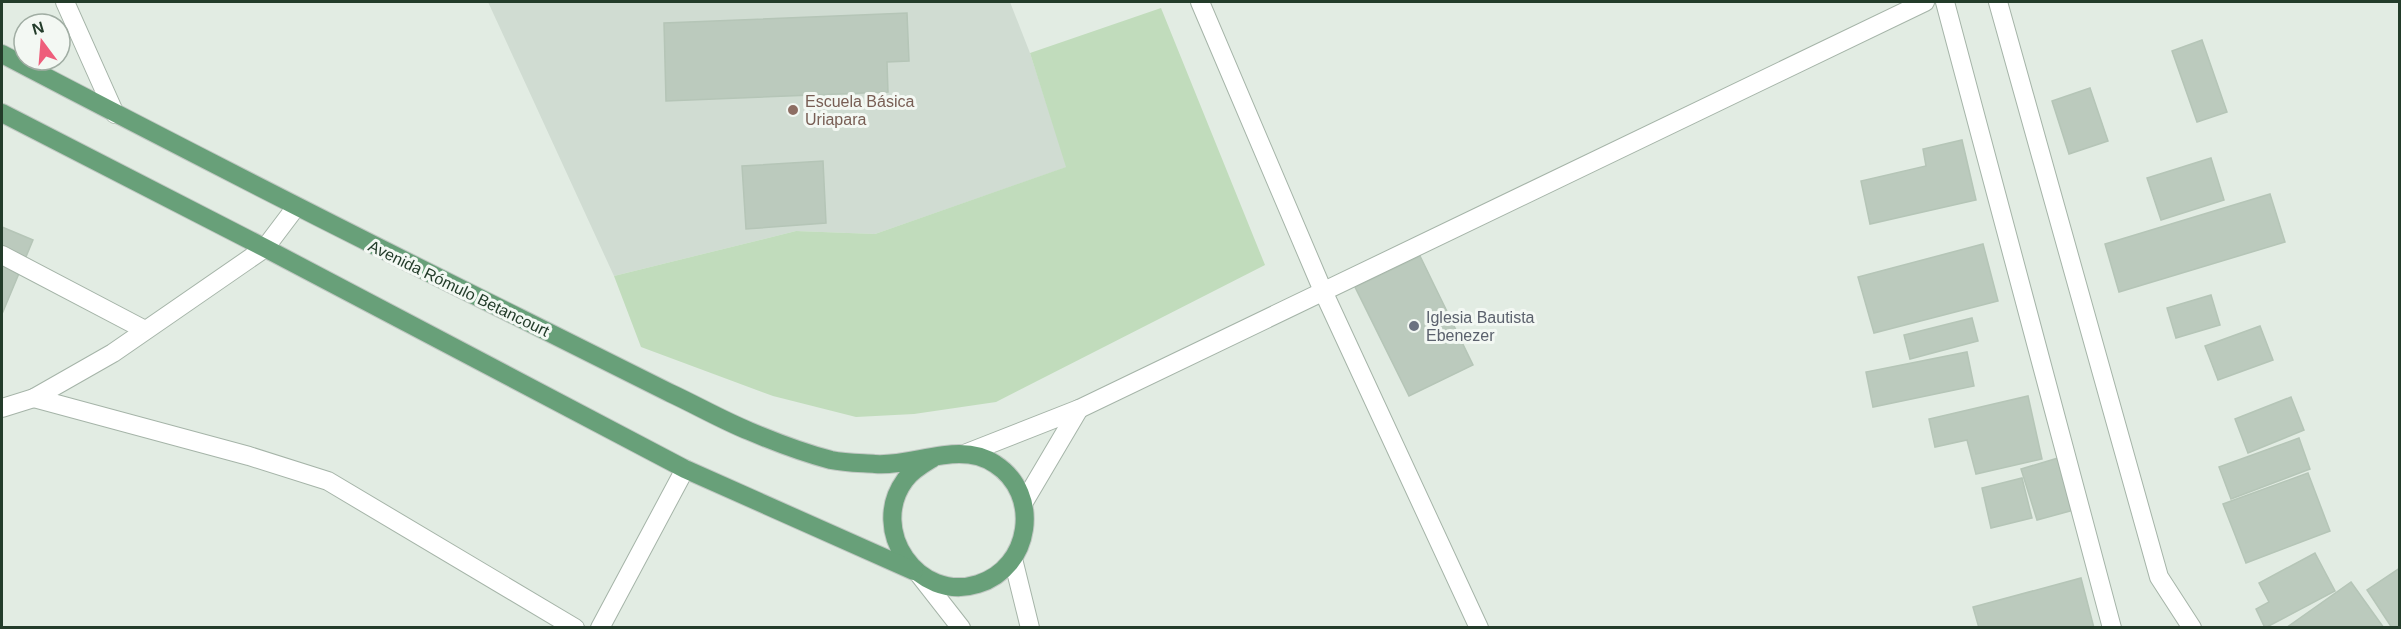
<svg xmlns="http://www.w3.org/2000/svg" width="2401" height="629" font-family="Helvetica,sans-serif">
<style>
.built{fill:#d0dcd2}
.green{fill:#c1dcbc}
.building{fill:#bbcabd;stroke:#b5c5b7;stroke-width:1.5}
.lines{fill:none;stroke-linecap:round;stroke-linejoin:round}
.minor-casing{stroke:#a5b4a8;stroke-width:20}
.major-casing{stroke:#c1c8c3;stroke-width:20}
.minor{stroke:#fff;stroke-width:18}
.major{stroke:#68a079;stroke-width:18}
.education-dot{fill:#8d6e63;stroke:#f3f8f3;stroke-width:2}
.worship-dot{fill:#6b7280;stroke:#f3f8f3;stroke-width:2}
.labels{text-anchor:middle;stroke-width:6;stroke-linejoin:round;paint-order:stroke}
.education-label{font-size:16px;fill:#785e54;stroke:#f3f8f3;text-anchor:start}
.street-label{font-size:16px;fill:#233c2a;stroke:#f3f8f3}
.worship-label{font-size:16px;fill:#5b616d;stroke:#f3f8f3;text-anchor:start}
</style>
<rect width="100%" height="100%" fill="#e2ece3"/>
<polygon class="built" points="488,2 1010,2 1030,53 1067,167 875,234 796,231 614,276"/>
<polygon class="green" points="1161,8 1265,265 996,402 914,414 856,417 773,396 641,347 614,276 796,231 875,234 1066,167 1030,53"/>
<g class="building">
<polygon points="907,13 909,61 887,62 888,92 666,101 664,23"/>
<polygon points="2202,40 2227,112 2197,122 2172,51"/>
<polygon points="2090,88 2108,141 2069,154 2052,101"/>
<polygon points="1962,140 1976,200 1870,224 1861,181 1926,166 1923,149"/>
<polygon points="2211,158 2224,200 2161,220 2147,178"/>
<polygon points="823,161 826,223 746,229 742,166"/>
<polygon points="2270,194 2285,242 2119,292 2105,244"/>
<polygon points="2,227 33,240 2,314"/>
<polygon points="1983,244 1998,301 1874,333 1858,277"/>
<polygon points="1420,256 1473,365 1409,396 1355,287"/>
<polygon points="2211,295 2220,325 2176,338 2167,308"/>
<polygon points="1972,318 1978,341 1910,359 1904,335"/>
<polygon points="2260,326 2273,360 2218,380 2205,346"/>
<polygon points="1967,352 1974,386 1873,407 1866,372"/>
<polygon points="2028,396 2042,459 1976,474 1967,440 1935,447 1929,419"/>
<polygon points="2291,397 2304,430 2248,453 2235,419"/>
<polygon points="2299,438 2310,469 2231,499 2219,467"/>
<polygon points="2058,458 2074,510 2037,520 2021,469"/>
<polygon points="2308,473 2330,531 2246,563 2223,504"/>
<polygon points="2022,478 2032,518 1991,528 1982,488"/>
<polygon points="2315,553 2335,591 2265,628 2256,609 2269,602 2259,583"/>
<polygon points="2400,568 2400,628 2392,628 2367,590"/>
<polygon points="2081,578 2094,628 1979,628 1973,607"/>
<polygon points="2351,582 2384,628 2286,628"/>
</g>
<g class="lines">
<defs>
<g id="minor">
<polyline points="65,2 115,114"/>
<polyline points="1200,2 1323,291 1479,628"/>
<polyline points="1945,2 2112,628"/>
<polyline points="1998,2 2159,577 2192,628"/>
<polyline points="2,255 145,330"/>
<polyline points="34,398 249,456 328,481 575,628"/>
<polyline points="2,408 34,398 113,353 265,248 296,207"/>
<polyline points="967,453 1079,409 1925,2"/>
<polyline points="1024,502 1079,409"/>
<polyline points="1013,559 1030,628"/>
<polyline points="918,573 961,628"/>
<polyline points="600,628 685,469"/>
</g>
<g id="major">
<path d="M2,54C174,144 346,232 520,318C570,343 620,368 670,393C696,405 722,420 749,431C775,442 804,453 831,460C845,463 861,463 875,464C914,467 960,440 995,464C1042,494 1031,568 978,584C918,603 868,530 905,480C912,470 923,464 933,458"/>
<polyline points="2,113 265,248 685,469 914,571"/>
</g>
</defs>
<use href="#minor" class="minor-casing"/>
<use href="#major" class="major-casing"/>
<use href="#minor" class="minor"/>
<use href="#major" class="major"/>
</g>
<circle class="education-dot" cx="793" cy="110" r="6"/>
<circle class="worship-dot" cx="1414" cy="326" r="6"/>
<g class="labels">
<g class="education-label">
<text x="805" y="107">Escuela Básica<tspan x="805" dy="18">Uriapara</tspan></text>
</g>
<g class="street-label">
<text transform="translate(459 288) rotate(26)" y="6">Avenida Rómulo Betancourt</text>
</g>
<g class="worship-label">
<text x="1426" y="323">Iglesia Bautista<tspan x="1426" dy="18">Ebenezer</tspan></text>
</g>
</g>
<rect width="2401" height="629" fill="none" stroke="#233c2a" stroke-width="6"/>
<g transform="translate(42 42) rotate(344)"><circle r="28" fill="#f3f8f3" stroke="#a0ada3" stroke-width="1.5"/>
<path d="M0-4.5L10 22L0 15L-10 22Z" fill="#ee5e7b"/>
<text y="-9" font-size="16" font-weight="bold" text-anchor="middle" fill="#233c2a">N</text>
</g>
</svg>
